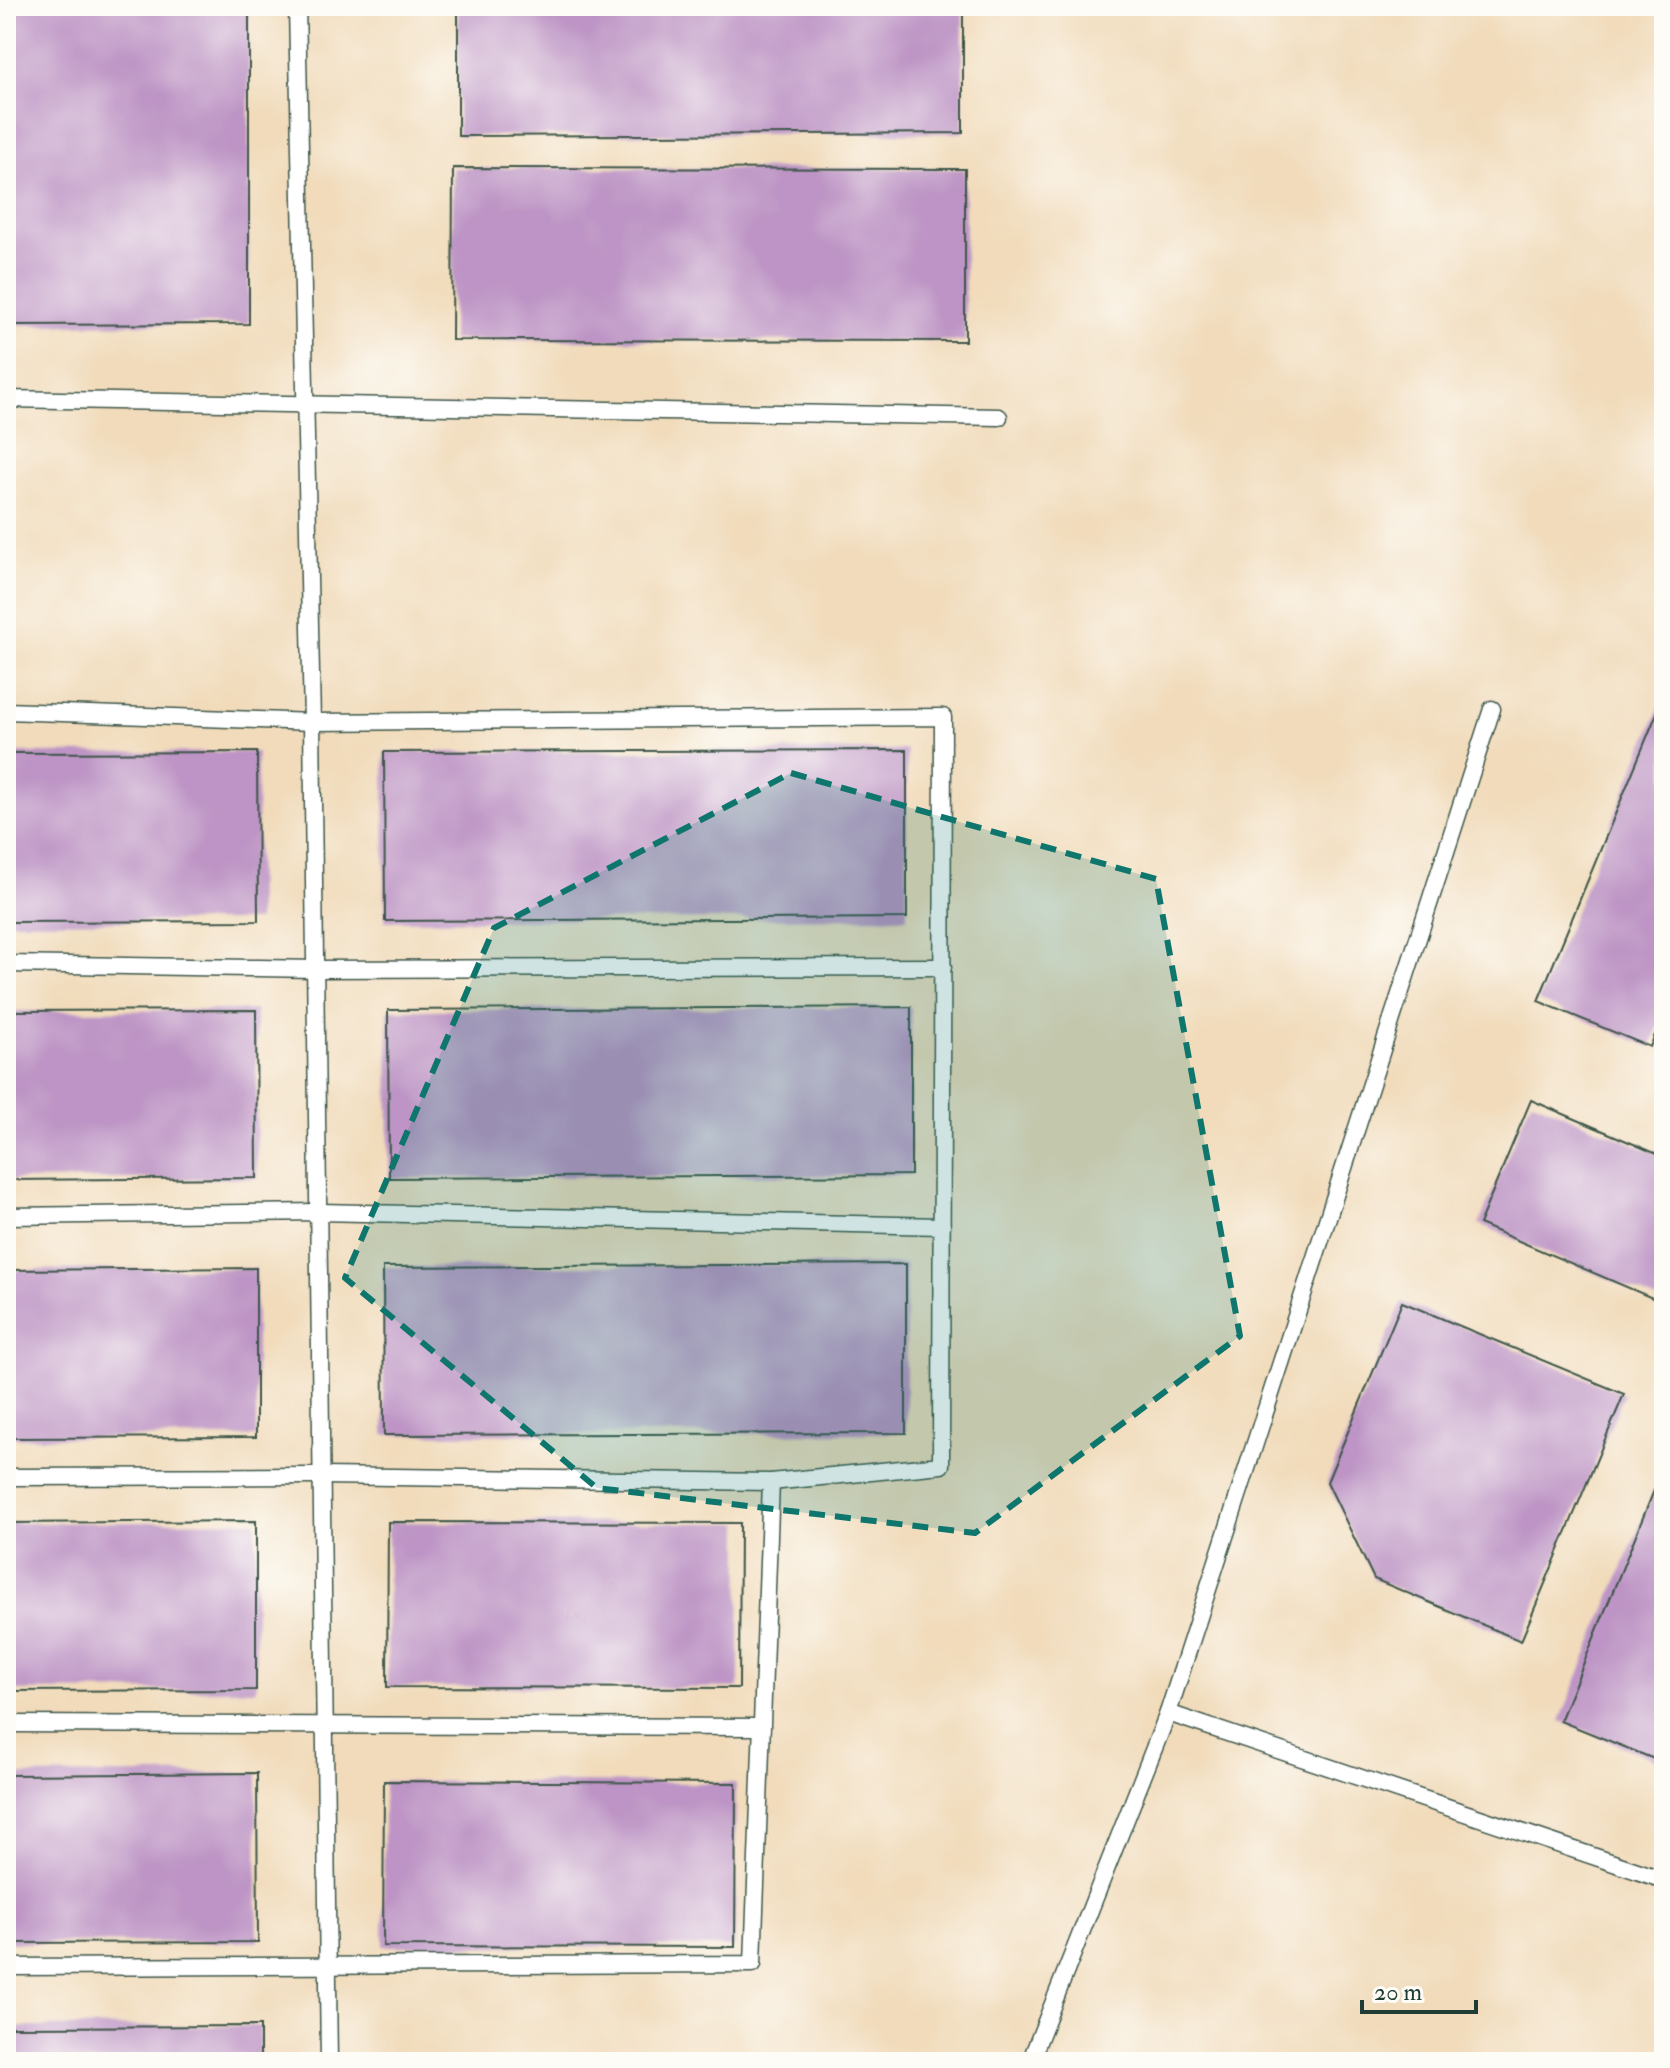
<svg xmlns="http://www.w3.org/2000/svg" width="1670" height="2068" font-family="'IM FELL Double Pica',serif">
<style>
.building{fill:#bd94c5}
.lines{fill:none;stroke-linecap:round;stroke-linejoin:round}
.service-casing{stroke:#3e5548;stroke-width:19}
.service{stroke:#fff;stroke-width:16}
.marked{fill:#0f766e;fill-opacity:0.2;stroke:#0f766e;stroke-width:6;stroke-dasharray:16 10;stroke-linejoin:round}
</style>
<rect width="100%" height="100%" fill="#fdfcf7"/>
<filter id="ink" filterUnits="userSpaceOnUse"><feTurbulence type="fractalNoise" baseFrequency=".0125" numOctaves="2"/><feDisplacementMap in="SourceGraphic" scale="16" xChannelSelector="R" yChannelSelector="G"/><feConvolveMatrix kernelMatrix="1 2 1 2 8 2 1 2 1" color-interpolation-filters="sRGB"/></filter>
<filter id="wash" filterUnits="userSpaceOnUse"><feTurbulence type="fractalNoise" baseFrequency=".006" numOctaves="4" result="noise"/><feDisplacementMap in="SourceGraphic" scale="32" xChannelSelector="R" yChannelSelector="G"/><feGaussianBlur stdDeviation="1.8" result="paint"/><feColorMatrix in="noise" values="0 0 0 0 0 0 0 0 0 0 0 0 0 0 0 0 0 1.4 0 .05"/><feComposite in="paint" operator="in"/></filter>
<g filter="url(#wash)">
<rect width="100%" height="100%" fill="#f1dbbb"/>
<g id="blocks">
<g class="building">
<polygon points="6,6 249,6 249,324 6,325"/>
<polygon points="458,6 963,6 963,133 458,136"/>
<polygon points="453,168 965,169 965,341 452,340"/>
<polygon points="1664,696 1664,1013 1650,1047 1538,1001"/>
<polygon points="907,750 907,918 385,921 384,752"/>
<polygon points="257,752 258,921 6,922 6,753"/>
<polygon points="911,1007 911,1175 389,1178 388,1010"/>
<polygon points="256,1010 257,1178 6,1180 6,1011"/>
<polygon points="1531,1100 1664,1157 1664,1303 1479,1224"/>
<polygon points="906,1264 906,1433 384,1435 383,1267"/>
<polygon points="256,1268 256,1437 6,1438 6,1270"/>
<polygon points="1402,1302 1624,1394 1521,1641 1374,1579 1327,1482"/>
<polygon points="1664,1466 1664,1763 1560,1721"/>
<polygon points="256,1521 256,1690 6,1691 6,1523"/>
<polygon points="388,1522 740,1523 739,1688 387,1687"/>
<polygon points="257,1773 258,1942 6,1943 6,1775"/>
<polygon points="384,1781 736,1783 735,1947 383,1946"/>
<polygon points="260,2026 260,2062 6,2062 6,2027"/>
</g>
</g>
</g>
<g filter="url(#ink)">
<use href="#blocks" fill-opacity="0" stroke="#3e5548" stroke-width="2"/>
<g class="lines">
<defs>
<g id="service">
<polyline points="297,6 312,722 329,2062"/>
<polyline points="6,399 999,417"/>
<polyline points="6,711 312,722 943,717 941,1465 771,1482 322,1476 6,1477"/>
<polyline points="6,964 315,969 943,967"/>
<polyline points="6,1216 319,1212 942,1226"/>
<polyline points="1168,1713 1664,1880"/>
<polyline points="6,1724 762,1727"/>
<polyline points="6,1967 753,1964 771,1482"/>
<polyline points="1030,2062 1168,1713 1492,709"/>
</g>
</defs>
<use href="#service" class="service-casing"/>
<use href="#service" class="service"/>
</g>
</g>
<path class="marked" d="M791,773L1156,879L1240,1336L975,1533L597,1488L345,1278L494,928Z"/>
<rect width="1670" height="2068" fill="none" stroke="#fdfcf7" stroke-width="32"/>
<path d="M1362 2000v12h114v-12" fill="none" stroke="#1f3d34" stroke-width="4"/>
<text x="1374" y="2000" font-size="24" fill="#1f3d34" stroke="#fdfcf7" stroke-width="6" paint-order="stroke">20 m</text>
</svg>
